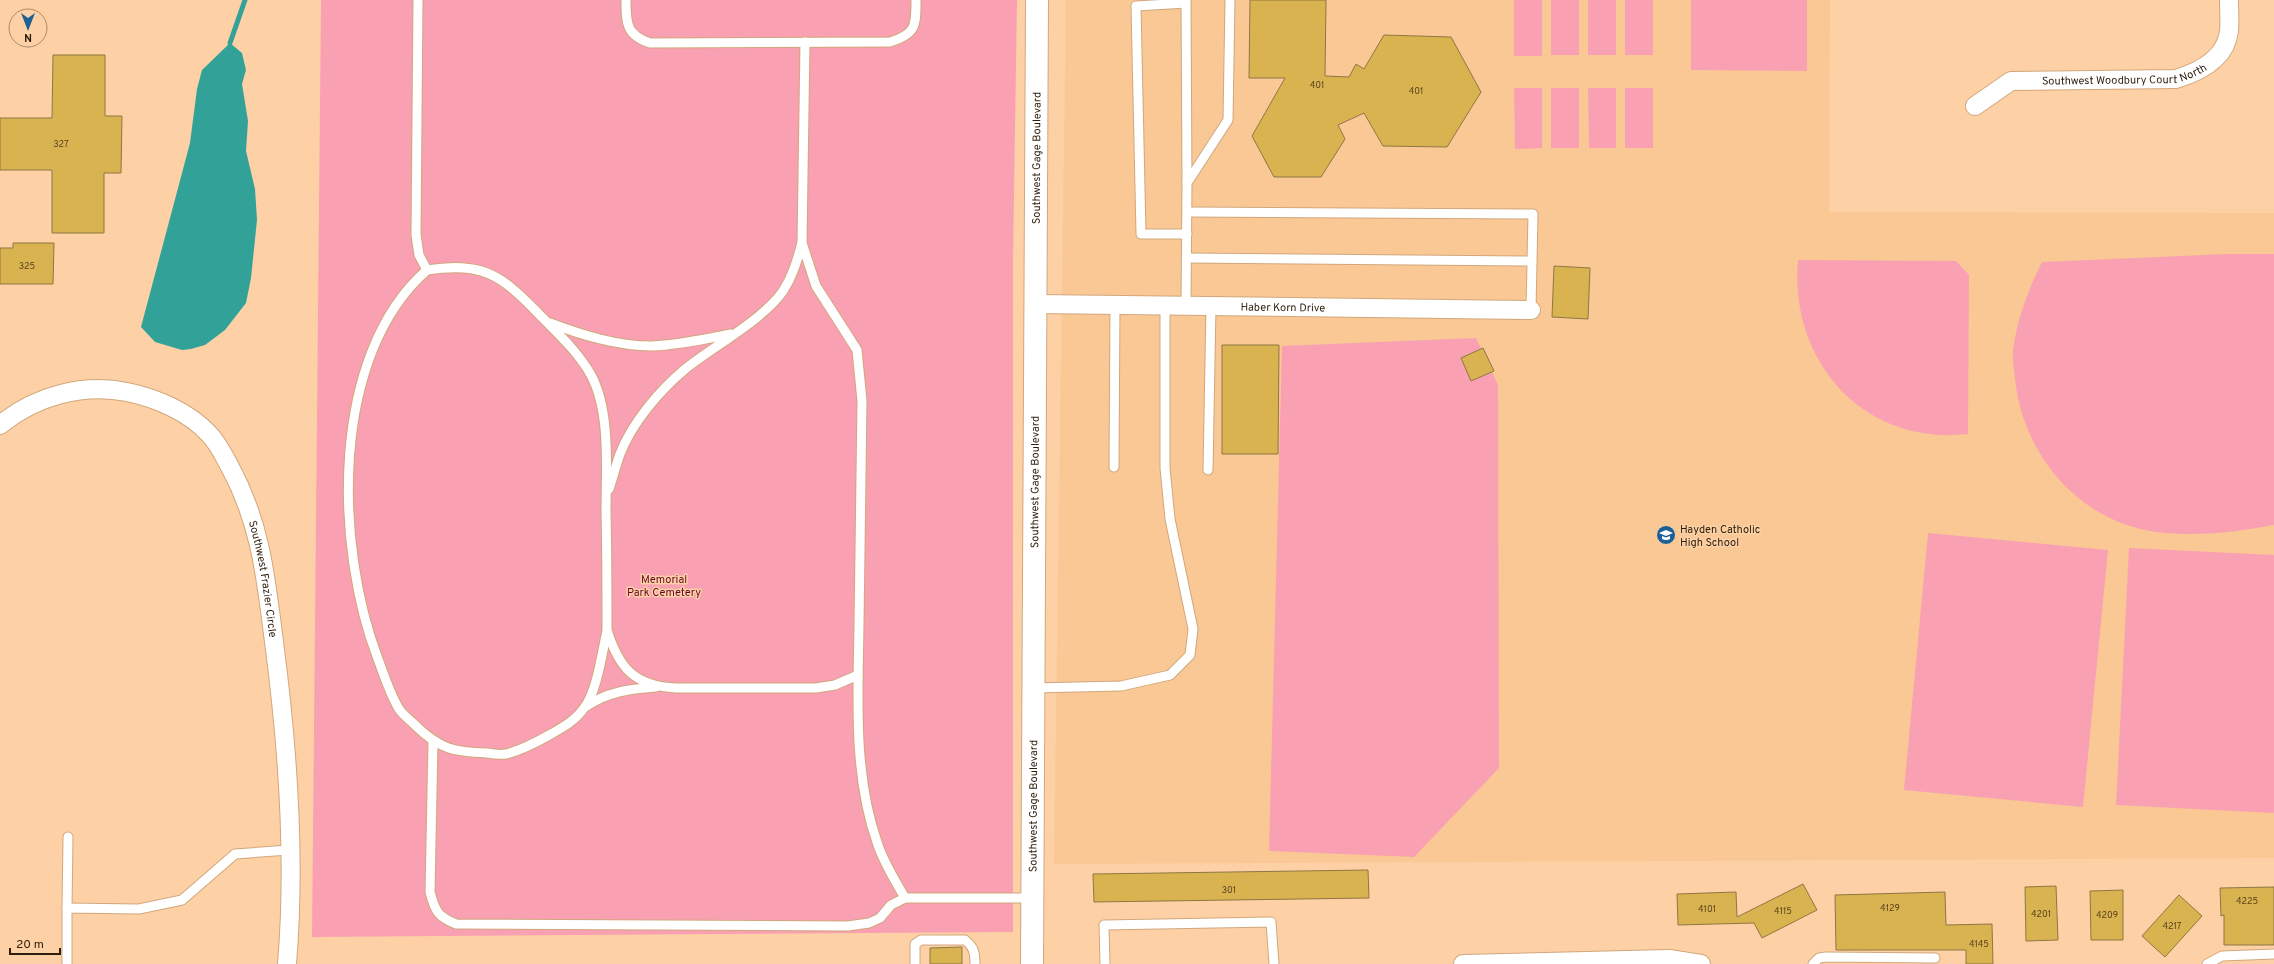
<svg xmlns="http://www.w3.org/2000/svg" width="2274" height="964" font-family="Overpass,sans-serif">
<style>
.built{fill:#f9c895}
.green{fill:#f9a1b2}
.water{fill:#32a299}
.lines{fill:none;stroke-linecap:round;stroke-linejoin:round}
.stream{stroke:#32a299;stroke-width:5}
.building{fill:#dab351;stroke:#8d7743}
.service-casing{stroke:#d1a77c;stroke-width:11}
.minor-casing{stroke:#d1a77c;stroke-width:20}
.secondary-casing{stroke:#d1a77c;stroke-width:24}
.service{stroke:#fff;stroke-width:9}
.minor{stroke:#fff;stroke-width:18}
.secondary{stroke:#fff;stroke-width:22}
.labels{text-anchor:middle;stroke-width:3;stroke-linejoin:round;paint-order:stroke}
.number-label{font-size:9px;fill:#58421d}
.street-label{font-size:11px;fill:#2d1d0c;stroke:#fdd1a5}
.poi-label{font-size:11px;fill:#2d1d0c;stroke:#fdd1a5;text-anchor:start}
.park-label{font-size:11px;fill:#640729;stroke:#fdd1a5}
</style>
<rect width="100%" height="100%" fill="#fdd1a5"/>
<polygon class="built" points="1066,0 1830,0 1829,212 2274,213 2274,858 1054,864"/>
<g class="green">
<polygon points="321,0 1017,0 1013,260 1013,932 312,937"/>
<rect x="1514" y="0" width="28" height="56"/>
<rect x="1551" y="0" width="28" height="55"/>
<rect x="1588" y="0" width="28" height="55"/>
<rect x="1625" y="0" width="28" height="55"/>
<polygon points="1691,0 1807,0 1807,71 1691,70"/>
<polygon points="1514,88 1542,88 1542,148 1515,149"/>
<rect x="1551" y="88" width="28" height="60"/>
<polygon points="1588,88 1616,88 1616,148 1589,148"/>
<rect x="1625" y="88" width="28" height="60"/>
<path d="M2227,254H2274V525C2236,532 2196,537 2157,532C2081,522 2027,459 2016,387C2015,375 2012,362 2013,351C2017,319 2028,290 2042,262Z"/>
<path d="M1798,260L1956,261L1969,275L1968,434C1863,446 1789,361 1798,260Z"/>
<polygon points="1476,338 1498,385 1499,768 1414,857 1269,851 1282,346"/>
<polygon points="1928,533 2108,550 2083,807 1904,790"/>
<polygon points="2129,548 2274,555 2274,813 2116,805"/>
</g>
<polygon class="water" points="230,43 242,53 246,70 242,84 248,121 246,151 255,189 257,220 251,278 246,303 225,330 205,345 191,349 182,350 155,342 141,327 190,143 197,89 202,70"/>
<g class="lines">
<polyline class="stream" points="230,43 245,0"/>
</g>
<g class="building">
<polygon points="1250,0 1326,0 1325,76 1349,77 1356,64 1364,69 1384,35 1451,37 1481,92 1447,147 1383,146 1364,113 1338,125 1345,139 1321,177 1274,177 1252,136 1285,78 1249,78"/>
<polygon points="53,55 105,55 105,116 122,116 121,173 104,173 104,233 52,233 52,170 0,170 0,118 52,118"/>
<polygon points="13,243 54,243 53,284 0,284 0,248 13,248"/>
<polygon points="1554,266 1590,268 1588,319 1552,317"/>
<polygon points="1222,345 1279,345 1278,454 1222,454"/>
<polygon points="1483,348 1494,371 1471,381 1461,358"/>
<polygon points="1368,870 1369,898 1094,902 1093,874"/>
<polygon points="1803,884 1817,910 1762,938 1754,923 1678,925 1677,894 1736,892 1737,917"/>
<polygon points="2056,886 2058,940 2026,941 2025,887"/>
<polygon points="2274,887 2274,945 2224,945 2224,915 2221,916 2220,888"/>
<polygon points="2123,890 2123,940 2091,940 2090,891"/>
<polygon points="1945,892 1946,925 1992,924 1993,964 1966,964 1966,950 1836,950 1835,895"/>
<polygon points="2179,895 2202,916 2165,957 2142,936"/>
<polygon points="962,947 962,964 930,964 930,948"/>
</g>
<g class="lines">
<defs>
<g id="service">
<path d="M418,0L416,235L419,255L427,270C481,262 499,273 536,311C555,331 577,350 591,375C611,412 606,470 606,512C607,551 607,591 607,630C619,668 634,686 676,688H816L835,685L858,675"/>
<path d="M626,0C626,23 626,35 650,43L890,42C916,34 916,26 916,0"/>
<polyline points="1186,0 1187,183"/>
<polyline points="1186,3 1136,6 1141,234 1187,234"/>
<polyline points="1187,212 1533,214 1531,310"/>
<path d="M802,243L816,286L857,350L862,401C861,476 860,550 859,625C858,696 853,774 877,842C883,862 895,880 905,898H1032"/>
<polyline points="1187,258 1532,261"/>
<path d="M427,270C329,356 335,547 378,659C384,675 390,694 399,709C403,715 410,720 415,725C439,749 454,752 487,753C493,754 500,755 506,754C522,750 537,742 551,734C563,727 576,720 584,708C597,692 602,652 607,631"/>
<polyline points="1186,304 1187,183 1228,120 1230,0"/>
<path d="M550,323C582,335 617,346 652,346C679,345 705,339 731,334"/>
<polyline points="1114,467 1115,304"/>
<polyline points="1208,470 1211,305"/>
<path d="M609,489C613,477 616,465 620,454C632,423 659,391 684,370C712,347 763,320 783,291C793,276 797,260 802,243L805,42"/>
<polyline points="1033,688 1121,686 1170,675 1190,655 1193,629 1170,519 1165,468 1165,304"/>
<path d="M585,707C607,692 629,689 656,687"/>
<path d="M433,742L430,892C435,911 438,917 456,924L848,926L869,923L880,918L891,905L905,898"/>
<polyline points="67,908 68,837"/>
<polyline points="67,964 67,908 139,909 182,900 235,854 289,850"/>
<path d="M915,964V944L921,940H965C974,947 975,953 975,964"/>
<polyline points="1105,964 1104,925 1271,922 1274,964"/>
<polyline points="1813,964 1819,958 1826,957 1935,958"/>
<polyline points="2207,964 2222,956 2274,954"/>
</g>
<g id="minor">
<path id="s1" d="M1975,106L2011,81L2176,79C2199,72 2226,59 2229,31C2230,21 2229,10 2229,0"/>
<path id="s2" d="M1035,304L1531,310"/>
<path id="s3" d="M0,425C35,396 83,383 127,392C156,398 189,412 209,434C218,443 224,456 230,467C261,524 266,579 274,642C288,748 296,857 287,964"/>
<polyline points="1463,964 1669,959 1701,964"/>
</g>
<g id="secondary">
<path id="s4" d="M1032,964L1037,0"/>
</g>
</defs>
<use href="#service" class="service-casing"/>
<use href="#minor" class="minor-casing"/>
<use href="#secondary" class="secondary-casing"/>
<use href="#service" class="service"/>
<use href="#minor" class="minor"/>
<use href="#secondary" class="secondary"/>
</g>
<defs>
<symbol id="school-disc" viewBox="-11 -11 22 22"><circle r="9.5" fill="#1e6095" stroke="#fdd1a5"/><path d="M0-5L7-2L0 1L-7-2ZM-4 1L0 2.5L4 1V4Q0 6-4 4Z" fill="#fff"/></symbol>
</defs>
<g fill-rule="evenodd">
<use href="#school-disc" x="1655" y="524" width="22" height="22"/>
</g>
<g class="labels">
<g class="number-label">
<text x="1317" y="88">401</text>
<text x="1416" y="94">401</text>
<text x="61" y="147">327</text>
<text x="27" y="269">325</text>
<text x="1229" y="893">301</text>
<text x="2247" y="904">4225</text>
<text x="1890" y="911">4129</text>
<text x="1707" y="912">4101</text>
<text x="1783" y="914">4115</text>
<text x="2041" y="917">4201</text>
<text x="2107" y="918">4209</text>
<text x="2172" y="929">4217</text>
<text x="1979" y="947">4145</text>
</g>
<g class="street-label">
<text dy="4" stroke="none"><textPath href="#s1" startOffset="158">Southwest Woodbury Court North</textPath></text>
<text dy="4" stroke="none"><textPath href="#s4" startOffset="806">Southwest Gage Boulevard</textPath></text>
<text dy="4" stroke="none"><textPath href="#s2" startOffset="248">Haber Korn Drive</textPath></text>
<text dy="4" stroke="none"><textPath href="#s4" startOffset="482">Southwest Gage Boulevard</textPath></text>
<text dy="4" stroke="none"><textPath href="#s3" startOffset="386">Southwest Frazier Circle</textPath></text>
<text dy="4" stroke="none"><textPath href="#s4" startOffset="158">Southwest Gage Boulevard</textPath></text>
</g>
<g class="poi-label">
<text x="1680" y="533">Hayden Catholic<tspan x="1680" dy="13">High School</tspan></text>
</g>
<g class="park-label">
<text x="664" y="583">Memorial<tspan x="664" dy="13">Park Cemetery</tspan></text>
</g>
</g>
<g transform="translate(28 28) rotate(180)"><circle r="19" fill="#fdd1a5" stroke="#aa8968"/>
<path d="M0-3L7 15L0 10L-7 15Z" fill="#1e6095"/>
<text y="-6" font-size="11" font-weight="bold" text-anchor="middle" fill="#2d1d0c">N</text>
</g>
<path d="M10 948v6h50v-6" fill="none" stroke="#2d1d0c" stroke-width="2"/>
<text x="16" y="948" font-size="12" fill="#2d1d0c" stroke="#fdd1a5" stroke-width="3" paint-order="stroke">20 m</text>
</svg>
